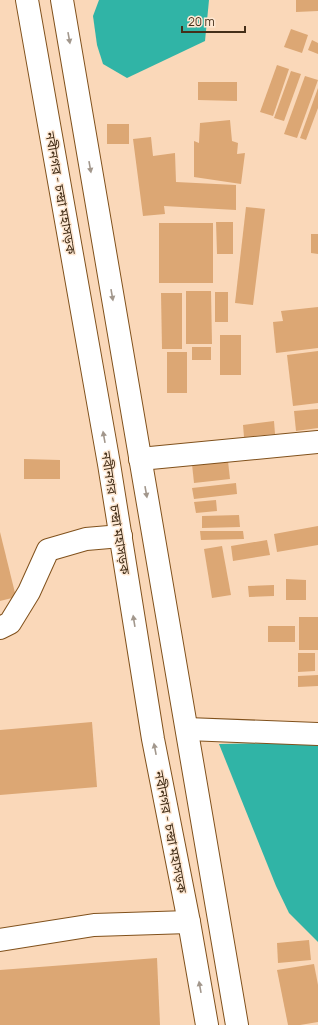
<svg xmlns="http://www.w3.org/2000/svg" width="318" height="1025" font-family="Manrope,'Noto Sans Bengali',sans-serif">
<style>
.water{fill:#30b4a6}
.building{fill:#dca774}
.lines{fill:none;stroke-linecap:round;stroke-linejoin:round}
.minor-casing{stroke:#80511c;stroke-width:24}
.highway-casing{stroke:#80511c;stroke-width:24}
.minor{stroke:#fff;stroke-width:22}
.highway{stroke:#fff;stroke-width:22}
.oneway{fill:#a2978c}
.labels{text-anchor:middle;stroke-width:3;stroke-linejoin:round;paint-order:stroke}
.street-label{font-size:13px;fill:#442f19;stroke:#fee8d3}
</style>
<rect width="100%" height="100%" fill="#fad8b9"/>
<g class="water">
<polygon points="99,0 209,0 205,41 127,78 103,64 97,45 93,16"/>
<polygon points="277,743 318,745 318,942 289,913 276,886 219,744"/>
</g>
<g class="building">
<polygon points="296,0 318,0 318,11 296,12"/>
<polygon points="291,29 308,35 302,53 284,47"/>
<polygon points="312,40 318,43 318,54 308,50"/>
<polygon points="277,65 289,69 273,116 260,112"/>
<polygon points="291,71 301,74 284,121 274,118"/>
<polygon points="305,76 318,80 297,138 284,134"/>
<polygon points="198,82 237,82 237,101 198,100"/>
<polygon points="318,88 318,108 306,140 300,138"/>
<polygon points="230,120 232,141 238,143 237,154 245,153 241,184 194,177 194,141 199,143 200,123"/>
<rect x="107" y="124" width="22" height="20"/>
<polygon points="151,137 153,156 175,153 176,182 236,185 236,210 164,206 165,214 143,216 133,139"/>
<polygon points="246,207 265,209 253,305 235,303"/>
<polygon points="216,222 233,222 233,254 217,254"/>
<rect x="159" y="223" width="54" height="60"/>
<polygon points="311,234 318,234 318,254 311,253"/>
<polygon points="186,291 211,291 212,344 186,344"/>
<rect x="215" y="292" width="13" height="30"/>
<polygon points="161,293 182,293 182,349 162,349"/>
<polygon points="318,307 318,348 276,353 273,322 283,321 281,311"/>
<rect x="220" y="335" width="21" height="40"/>
<rect x="192" y="347" width="19" height="13"/>
<polygon points="318,351 318,403 293,406 287,355"/>
<rect x="167" y="352" width="20" height="41"/>
<polygon points="318,409 318,428 296,431 294,411"/>
<polygon points="274,421 275,434 244,437 243,425"/>
<polygon points="24,459 60,460 60,479 24,479"/>
<polygon points="228,461 230,479 194,483 192,464"/>
<polygon points="236,483 237,494 194,499 192,488"/>
<polygon points="216,500 217,511 196,513 194,502"/>
<polygon points="239,515 240,527 202,528 202,516"/>
<polygon points="318,526 318,545 277,552 274,534"/>
<polygon points="200,531 243,531 244,539 201,540"/>
<polygon points="0,532 16,597 0,601"/>
<polygon points="267,540 270,555 233,561 231,546"/>
<polygon points="222,546 231,595 212,598 204,549"/>
<polygon points="286,579 306,580 306,600 286,600"/>
<polygon points="274,585 274,596 249,597 248,586"/>
<rect x="299" y="617" width="19" height="33"/>
<rect x="268" y="626" width="27" height="16"/>
<polygon points="298,653 315,653 315,671 298,672"/>
<polygon points="318,675 318,686 298,687 298,676"/>
<polygon points="92,722 97,787 0,795 0,730"/>
<polygon points="309,940 311,960 278,963 277,943"/>
<polygon points="157,958 160,1025 0,1025 0,970"/>
<polygon points="314,964 318,985 318,1022 300,1025 288,1025 277,970"/>
</g>
<g class="lines">
<defs>
<g id="minor">
<polyline points="140,459 318,442"/>
<polyline points="0,628 10,623 29,592 48,550 86,539 121,536"/>
<polyline points="187,729 318,734"/>
<polyline points="0,940 94,925 189,922"/>
</g>
<g id="highway">
<polyline points="27,0 109,464 153,739 189,922 207,1025"/>
<polyline points="62,0 237,1025"/>
</g>
</defs>
<use href="#minor" class="minor-casing"/>
<use href="#highway" class="highway-casing"/>
<use href="#minor" class="minor"/>
<use href="#highway" class="highway"/>
</g>
<defs><path id="oneway-solid" d="M-6-.8H1V-3.2L6.5 0L1 3.2V.8H-6Z"/></defs>
<g class="oneway">
<use href="#oneway-solid" transform="translate(69 38) rotate(80)"/>
<use href="#oneway-solid" transform="translate(90 167) rotate(80)"/>
<use href="#oneway-solid" transform="translate(112 295) rotate(80)"/>
<use href="#oneway-solid" transform="translate(104 437) rotate(-100)"/>
<use href="#oneway-solid" transform="translate(146 492) rotate(80)"/>
<use href="#oneway-solid" transform="translate(134 621) rotate(-99)"/>
<use href="#oneway-solid" transform="translate(155 749) rotate(-101)"/>
<use href="#oneway-solid" transform="translate(200 987) rotate(-100)"/>
</g>
<g class="labels">
<g class="street-label">
<text transform="translate(61 193) rotate(80)" y="5">নবীনগর - চন্দ্রা মহাসড়ক</text>
<text transform="translate(116 513) rotate(81)" y="5">নবীনগর - চন্দ্রা মহাসড়ক</text>
<text transform="translate(171 832) rotate(79)" y="5">নবীনগর - চন্দ্রা মহাসড়ক</text>
</g>
</g>
<path d="M182 26v6h63v-6" fill="none" stroke="#442f19" stroke-width="2"/>
<text x="188" y="26" font-size="12" fill="#442f19" stroke="#fee8d3" stroke-width="3" paint-order="stroke">20 m</text>
</svg>
